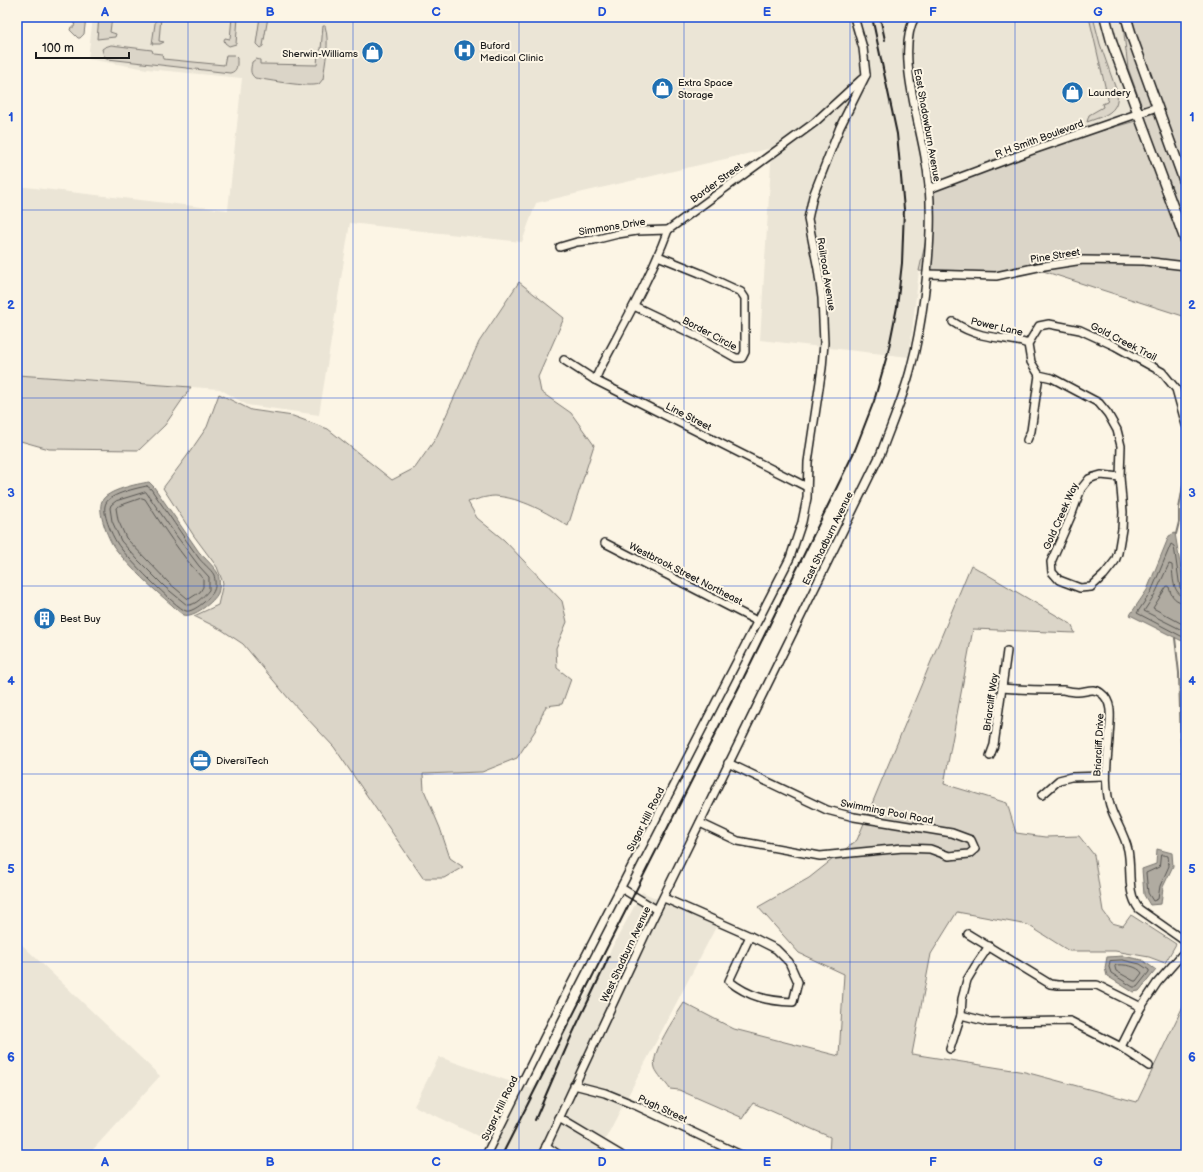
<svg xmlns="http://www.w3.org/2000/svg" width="1203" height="1172" font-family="'Balsamiq Sans',sans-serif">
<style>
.built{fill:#ebe5d6}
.green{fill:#dbd5c8;stroke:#7c7872}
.water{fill:#b0aba1;stroke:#75726c}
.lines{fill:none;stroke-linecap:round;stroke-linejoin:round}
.shore{stroke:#575551;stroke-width:1}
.stream{stroke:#75726c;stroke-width:2}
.minor-casing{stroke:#1c1c1c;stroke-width:10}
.major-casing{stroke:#1c1c1c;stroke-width:12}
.minor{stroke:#fcf5e5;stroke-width:7}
.major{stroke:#fcf5e5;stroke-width:9}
.rail{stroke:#1c1c1c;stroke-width:2}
.grid{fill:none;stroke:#1d4ed8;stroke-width:1;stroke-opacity:0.55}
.labels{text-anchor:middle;stroke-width:4;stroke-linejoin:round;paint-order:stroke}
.poi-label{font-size:10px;fill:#1c1c1c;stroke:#fcf5e5;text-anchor:start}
.street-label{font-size:10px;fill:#1c1c1c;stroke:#fcf5e5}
.neatline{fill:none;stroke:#1d4ed8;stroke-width:1.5}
.grid-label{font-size:13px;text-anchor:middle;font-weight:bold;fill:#1d4ed8}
</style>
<rect width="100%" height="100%" fill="#fcf5e5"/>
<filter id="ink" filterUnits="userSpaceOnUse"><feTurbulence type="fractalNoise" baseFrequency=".025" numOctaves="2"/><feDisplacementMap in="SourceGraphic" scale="8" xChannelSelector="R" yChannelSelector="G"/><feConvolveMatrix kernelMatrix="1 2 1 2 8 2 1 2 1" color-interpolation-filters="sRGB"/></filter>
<g filter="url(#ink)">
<g class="built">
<polygon points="93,17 1122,17 1128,68 1146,118 1027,152 928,231 919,271 909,357 760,340 772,148 536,203 522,242 350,223 319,415 247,405 220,389 17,375 17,186 228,210 242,78 147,69 88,59"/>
<polygon points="642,892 717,925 597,1155 489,1155 482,1138 414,1106 439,1057 532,1089 594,981"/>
<polygon points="17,940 160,1076 88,1155 17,1155"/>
</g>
<g class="green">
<polygon points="76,17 86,17 84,34 80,38 78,38 70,30 71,27 74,27"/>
<polygon points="99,17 112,17 110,32 116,34 115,37 97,39"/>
<polygon points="156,17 161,17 159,41 164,42 160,44 152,44"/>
<polygon points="232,17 238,17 236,44 229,46 225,43 224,40 225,38 230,39"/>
<polygon points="260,17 268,17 263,46 260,48 256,44"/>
<path d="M1089,17H1093L1100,44L1117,92C1120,113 1103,116 1087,122L1089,115L1103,107L1102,104L1107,102L1108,99Z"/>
<polygon points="1122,17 1186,17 1186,317 1040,270 977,277 919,271 928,231 931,191 1027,152 1146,118 1128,68"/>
<path d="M323,26H325C330,42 325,63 323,79L319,84C309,88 268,80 255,78C249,73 251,69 252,62L256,59L260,60V64L317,65L318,53L321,49Z"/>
<path d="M111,45L152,50L153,53L162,54L163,59L224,65L226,55H234L237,58C237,65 238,71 230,73L108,59L104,56L102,49L105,47Z"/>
<path d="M519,282L564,318L538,377L541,392L571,413L594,445L568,526C546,512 522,498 495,496C487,496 475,500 468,502L477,518L504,540L562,601L567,622L556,648L557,668L571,679L562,704L546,706L535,731L517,758L482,772L423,774L424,790L440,828L450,858L463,867L444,878H423L334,747L289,699L243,644L222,630L194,616L218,605L223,583L217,567L194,536L163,488L187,456L207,427L219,394L251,410L293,416L328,429L392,480L415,468L436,438L479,342Z"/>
<polygon points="17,375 191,387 165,425 139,450 49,449 17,440"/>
<path d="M971,565L1071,624L1075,633L973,629L944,784L1007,803L1016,833L1045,837L1079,836L1094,855L1103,911L1112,923L1123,926L1131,915L1176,944L1165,963L1149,957L1115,951H1069L1028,925L957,912L931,954L912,1054L1025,1072L1137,1102L1186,1000V1155H829L830,1137L753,1103L743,1118L679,1090L670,1089C666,1083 657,1074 655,1068C650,1053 676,1016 684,1003L734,1029L839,1056L844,974L799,953L758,907L809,878L857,840Z"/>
</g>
<g class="water">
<path d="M149,482L154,487C169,509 184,530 199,552C204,557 214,567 217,572C220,577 220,588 218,593C214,602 193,618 184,615C180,613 175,608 172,605C152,588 130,568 114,547C108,538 97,512 102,501C107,490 137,484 149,482Z"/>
<polygon points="1175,533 1186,600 1186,642 1180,640 1130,615 1147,590 1169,536"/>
<polygon points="1157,849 1172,853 1173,866 1163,887 1161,904 1150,905 1144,895 1142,869 1156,864"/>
<polygon points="1123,956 1142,960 1156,970 1139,991 1133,992 1107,976 1105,968 1107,957"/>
</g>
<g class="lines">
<g class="shore">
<path d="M147,486L151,489C167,512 182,535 198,557C202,563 211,569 214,575C215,579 216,586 214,590C212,597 193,613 186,611C176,608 123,554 117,543C112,535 101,512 106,503C110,494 137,488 147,486Z"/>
<path d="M146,492L175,534L199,566L209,577V590C204,596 195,606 187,605L165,587L138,560L121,541L112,521L110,508L111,505L116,501Z"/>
<path d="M142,498L145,499C163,527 181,555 203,579V587L200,592L189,599L187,598L169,583L126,538L118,520L116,508L119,506Z"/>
<polyline points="1186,592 1183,591 1180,588 1174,546 1171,544 1151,592 1137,613 1181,636 1186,638"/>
<path d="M1186,597C1172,595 1173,576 1172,565L1169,564L1155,594L1144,611L1186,632"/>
<path d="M1186,603C1176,602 1171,597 1169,587L1167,586L1153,608L1186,626"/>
<polygon points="1161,855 1163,855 1168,856 1169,866 1160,886 1158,899 1153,901 1148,893 1146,873 1159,867"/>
<polygon points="1123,960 1140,964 1149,970 1149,972 1137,987 1133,987 1111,973 1109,967 1110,961"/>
<path d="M1116,965C1124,964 1138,966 1142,973L1136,981H1134L1116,971L1115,967Z"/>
</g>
<g class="stream">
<polyline points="1176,534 1179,522 1179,509 1186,468"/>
<polyline points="1175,638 1179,673 1181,745 1186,771"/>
</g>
<defs>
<g id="minor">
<polyline points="854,17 863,48 866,75"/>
<polyline points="929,189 1030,151 1157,107"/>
<polyline points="560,247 577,242 594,240 618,234 637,231 668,230"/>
<polyline points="927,274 996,276 1038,267 1083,260 1144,261 1186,266"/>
<polyline points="634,306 697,336 736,358 742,358 745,352 745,298 741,292 700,273 658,256"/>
<path d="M953,322C962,328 971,332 982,335C998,339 1012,338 1028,344L1031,362L1039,375"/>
<polyline points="1028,344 1039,326 1049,324 1080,330 1115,346 1162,372 1176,389 1186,425"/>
<polyline points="564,360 595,380 807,487"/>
<polyline points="1039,375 1052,378 1099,403 1108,414 1117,430 1121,446 1120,477 1123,512 1122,529 1118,553 1115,561 1104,575 1091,587 1080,588 1059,580 1052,572 1051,562 1071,516 1081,489 1089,479 1094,477 1101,475 1120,477"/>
<path d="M595,380L599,371C623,325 650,279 668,230L814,123L863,78"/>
<polyline points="1027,440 1031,431 1039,375"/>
<polyline points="605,543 757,621"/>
<path d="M1002,688C1023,690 1043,690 1063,690C1068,691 1073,692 1078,692C1086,692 1093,687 1101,693C1115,703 1109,724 1109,739C1107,763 1103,788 1112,811C1117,824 1125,836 1128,850C1132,870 1126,892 1139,909L1186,942"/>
<polyline points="990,756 994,745 1007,651"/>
<polyline points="1042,795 1059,780 1071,777 1106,776"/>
<polyline points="700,823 738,841 820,856 903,848 930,849 949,856 969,854 975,849 971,840 952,833 854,817 827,810 728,763"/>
<polyline points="621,888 657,910"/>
<polyline points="664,898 750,936"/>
<polyline points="968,934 1050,984 1058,985 1097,985 1141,1007"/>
<path d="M750,936L776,949L789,962L798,982L793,1002C768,1001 749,997 729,981Z"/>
<polyline points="961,1015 988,1022 1070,1021 1121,1047 1149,1066"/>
<polyline points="1121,1047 1141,1007 1157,983 1186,950"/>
<polyline points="950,1049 961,1015 962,999 967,980 976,965 989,946"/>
<polyline points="574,1085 605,1093 637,1106 741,1155"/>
<polyline points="559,1118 621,1155"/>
<polyline points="546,1146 559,1155"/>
<polyline points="486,1155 563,1000 790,558 802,522 807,498 808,462 822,368 824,343 822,298 818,269 808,219 813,196 840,127 866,75"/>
<path d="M542,1155L652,920L881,453C891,425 904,396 911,367C917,345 921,321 924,298C930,252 934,203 925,157C919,121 896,49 915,17"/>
</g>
<g id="major">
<polyline points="1105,17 1112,43 1186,242"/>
<polyline points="1126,17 1132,37 1186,186"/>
</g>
</defs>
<use href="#minor" class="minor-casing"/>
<use href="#major" class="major-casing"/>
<use href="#minor" class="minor"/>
<use href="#major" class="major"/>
<g class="rail">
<polyline points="880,17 885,40"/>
<path d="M535,1120C546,1095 556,1071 567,1046C580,1016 596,987 609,956"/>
<polyline points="502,1155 743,679 855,450 874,401 888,352 897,307 902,263 904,209 897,134 872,17"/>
</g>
</g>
</g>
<path class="grid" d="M188,17V1155M353,17V1155M519,17V1155M684,17V1155M850,17V1155M1015,17V1155M17,210H1186M17,398H1186M17,586H1186M17,774H1186M17,962H1186"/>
<defs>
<symbol id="hospital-disc" viewBox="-11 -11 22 22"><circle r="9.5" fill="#1f6fb2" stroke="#fcf5e5"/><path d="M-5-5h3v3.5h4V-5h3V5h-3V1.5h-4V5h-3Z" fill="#fff"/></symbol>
<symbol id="shop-disc" viewBox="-11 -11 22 22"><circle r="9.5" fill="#1f6fb2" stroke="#fcf5e5"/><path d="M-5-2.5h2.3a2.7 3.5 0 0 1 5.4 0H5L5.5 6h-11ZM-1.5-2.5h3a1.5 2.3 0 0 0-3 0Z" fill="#fff"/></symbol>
<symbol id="building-disc" viewBox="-11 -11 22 22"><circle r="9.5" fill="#1f6fb2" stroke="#fcf5e5"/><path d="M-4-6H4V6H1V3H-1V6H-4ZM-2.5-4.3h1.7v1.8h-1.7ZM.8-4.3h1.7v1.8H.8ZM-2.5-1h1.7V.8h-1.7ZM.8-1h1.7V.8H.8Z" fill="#fff"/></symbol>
<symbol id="office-disc" viewBox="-11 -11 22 22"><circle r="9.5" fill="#1f6fb2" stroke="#fcf5e5"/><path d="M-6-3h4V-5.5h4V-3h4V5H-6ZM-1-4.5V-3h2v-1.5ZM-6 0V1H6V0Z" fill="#fff"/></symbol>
</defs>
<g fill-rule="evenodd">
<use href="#hospital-disc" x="452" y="38" width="25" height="25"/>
<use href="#shop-disc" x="360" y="40" width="25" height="25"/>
<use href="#shop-disc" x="650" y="76" width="25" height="25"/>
<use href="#shop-disc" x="1060" y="80" width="25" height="25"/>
<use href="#building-disc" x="32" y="606" width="25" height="25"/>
<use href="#office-disc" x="188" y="748" width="25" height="25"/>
</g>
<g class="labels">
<g class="poi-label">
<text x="480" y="49">Buford<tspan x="480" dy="12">Medical Clinic</tspan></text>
<text x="358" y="57" text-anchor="end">Sherwin-Williams</text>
<text x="678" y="86">Extra Space<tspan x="678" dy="12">Storage</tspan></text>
<text x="1088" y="96">Laundery</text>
<text x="60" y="622">Best Buy</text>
<text x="216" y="764">DiversiTech</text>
</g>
<g class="street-label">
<text transform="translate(928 125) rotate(80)" y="4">East Shadowburn Avenue</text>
<text transform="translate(1039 138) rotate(-20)" y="4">R H Smith Boulevard</text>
<text transform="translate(716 182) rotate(-36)" y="4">Border Street</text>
<text transform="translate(612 226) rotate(-9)" y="4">Simmons Drive</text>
<text transform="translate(1055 255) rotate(-9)" y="4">Pine Street</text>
<text transform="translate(827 274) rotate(81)" y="4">Railroad Avenue</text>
<text transform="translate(997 326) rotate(13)" y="4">Power Lane</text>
<text transform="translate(710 333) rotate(28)" y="4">Border Circle</text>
<text transform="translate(1124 341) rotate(27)" y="4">Gold Creek Trail</text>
<text transform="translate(689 416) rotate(27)" y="4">Line Street</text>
<text transform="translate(1060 516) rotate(-66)" y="4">Gold Creek Way</text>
<text transform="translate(827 538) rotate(-64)" y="4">East Shadburn Avenue</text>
<text transform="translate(686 573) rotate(27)" y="4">Westbrook Street Northeast</text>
<text transform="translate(990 702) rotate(-82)" y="4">Briarcliff Way</text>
<text transform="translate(1098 745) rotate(-87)" y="4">Briarcliff Drive</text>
<text transform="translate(887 811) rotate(11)" y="4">Swimming Pool Road</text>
<text transform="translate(645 819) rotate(-63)" y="4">Sugar Hill Road</text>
<text transform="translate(625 954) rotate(-65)" y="4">West Shadburn Avenue</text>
<text transform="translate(499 1108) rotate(-64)" y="4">Sugar Hill Road</text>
<text transform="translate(663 1108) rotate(25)" y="4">Pugh Street</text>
</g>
</g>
<rect width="1203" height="1172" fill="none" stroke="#fcf5e5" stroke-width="44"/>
<path d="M36 52v6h93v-6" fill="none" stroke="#1c1c1c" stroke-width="2"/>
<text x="42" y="52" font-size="12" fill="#1c1c1c" stroke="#fcf5e5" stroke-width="3" paint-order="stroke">100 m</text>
<rect x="22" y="22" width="1159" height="1128" class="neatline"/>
<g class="grid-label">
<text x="105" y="16">A</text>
<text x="270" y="16">B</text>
<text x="436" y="16">C</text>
<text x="602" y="16">D</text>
<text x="767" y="16">E</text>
<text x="933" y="16">F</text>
<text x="1098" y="16">G</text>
<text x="11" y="121">1</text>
<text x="1192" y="121">1</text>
<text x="11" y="309">2</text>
<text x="1192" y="309">2</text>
<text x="11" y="497">3</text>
<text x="1192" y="497">3</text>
<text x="11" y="685">4</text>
<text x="1192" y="685">4</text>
<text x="11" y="873">5</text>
<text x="1192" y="873">5</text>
<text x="11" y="1061">6</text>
<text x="1192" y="1061">6</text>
<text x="105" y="1166">A</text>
<text x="270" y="1166">B</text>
<text x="436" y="1166">C</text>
<text x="602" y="1166">D</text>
<text x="767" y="1166">E</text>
<text x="933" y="1166">F</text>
<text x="1098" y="1166">G</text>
</g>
</svg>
